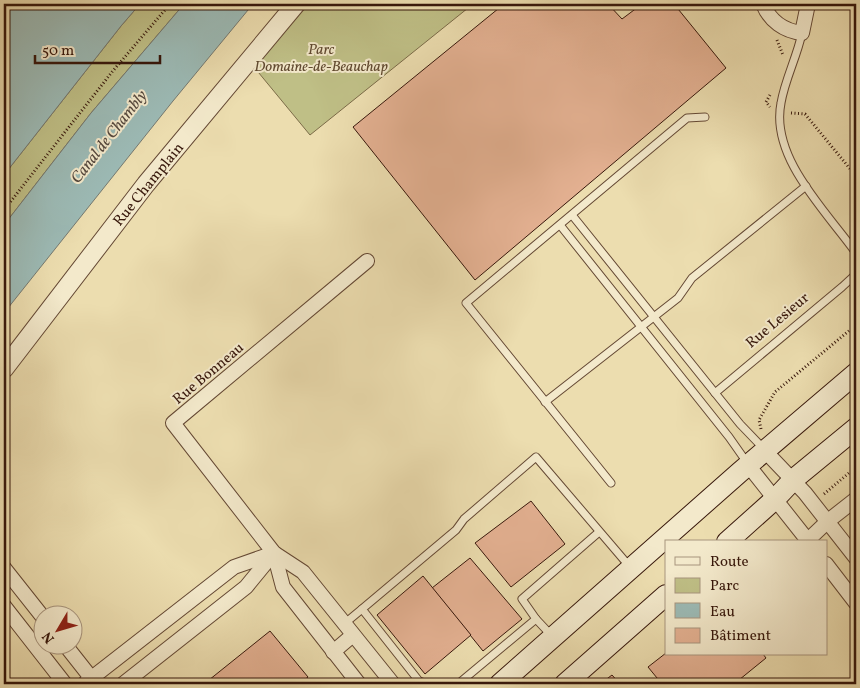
<svg xmlns="http://www.w3.org/2000/svg" width="860" height="688" font-family="Vollkorn,serif">
<style>
.green{fill:#bfbf86;stroke:#7b6b48}
.water{fill:#9cbab5;stroke:#747971}
.building{fill:#e3b091;stroke:#37170b}
.lines{fill:none;stroke-linecap:round;stroke-linejoin:round}
.service-casing{stroke:#644834;stroke-width:9}
.minor-casing{stroke:#644834;stroke-width:16}
.tertiary-casing{stroke:#644834;stroke-width:20}
.secondary-casing{stroke:#37170b;stroke-width:22}
.path{stroke:#37170b;stroke-width:3;stroke-dasharray:1 2.5;stroke-linecap:butt}
.service{stroke:#f3e9cb;stroke-width:7}
.minor{stroke:#f3e9cb;stroke-width:14}
.tertiary{stroke:#f3e9cb;stroke-width:18}
.secondary{stroke:#f3e9cb;stroke-width:20}
.labels{text-anchor:middle;stroke-width:4;stroke-linejoin:round;paint-order:stroke}
.park-label{font-size:15px;font-style:italic;fill:#604930;stroke:#f3e9cb}
.street-label{font-size:15px;fill:#37170b;stroke:#f3e9cb}
.water-label{font-size:16px;font-style:italic;fill:#55483e;stroke:#f3e9cb}
</style>
<rect width="100%" height="100%" fill="#ecddaf"/>
<filter id="stains"><feTurbulence type="fractalNoise" baseFrequency=".004" numOctaves="4"/><feColorMatrix values="0 0 0 0 .2 0 0 0 0 .09 0 0 0 0 .02 0 0 0 .5 -.17"/></filter>
<radialGradient id="worn" r=".72"><stop offset=".6" stop-color="#630" stop-opacity="0"/><stop offset="1" stop-color="#630" stop-opacity=".3"/></radialGradient>
<g class="green">
<polygon points="140,4 184,4 91,113 4,225 4,175 121,26"/>
<polygon points="296,4 473,4 310,135 249,61"/>
</g>
<g class="water">
<polygon points="4,4 140,4 121,26 4,175"/>
<polygon points="184,4 253,4 173,101 4,313 4,225 91,113"/>
</g>
<g class="building">
<polygon points="504,4 608,4 622,19 642,4 674,4 726,68 475,280 353,127"/>
<polygon points="531,501 565,544 511,587 475,543"/>
<polygon points="470,558 522,619 483,651 432,588"/>
<polygon points="423,576 471,635 425,674 377,615"/>
<polygon points="270,631 308,677 299,684 204,684"/>
<polygon points="666,653 666,654 763,654 766,658 734,684 662,684 648,667"/>
<polygon points="612,675 620,684 600,684"/>
</g>
<g class="lines">
<defs>
<g id="service">
<path d="M802,33C797,57 785,79 781,103C770,158 827,212 856,253"/>
<polyline points="572,215 740,424 765,450"/>
<polyline points="560,225 729,437 748,464"/>
<polyline points="715,393 842,287 855,275 856,270"/>
<polyline points="545,402 678,298 692,278 806,186"/>
<polyline points="611,483 466,303 687,118 705,117"/>
<polyline points="344,624 362,609"/>
<polyline points="551,635 536,619 522,599 599,532"/>
<polyline points="427,684 419,681 362,609 456,530 464,519 536,457 630,567"/>
<polyline points="458,684 536,619"/>
</g>
<g id="minor">
<path d="M763,4C770,21 784,31 802,33L808,4"/>
<polyline points="367,261 173,423 274,553 303,572 393,684"/>
<polyline points="765,451 805,493 856,558"/>
<polyline points="748,465 809,542"/>
<polyline points="808,540 828,521 856,499"/>
<polyline points="274,553 283,587 359,684"/>
<polyline points="826,564 856,603"/>
<polyline points="4,568 42,616"/>
<polyline points="4,606 65,684"/>
<polyline points="66,646 96,684"/>
<polyline points="333,652 353,635"/>
<polyline points="84,684 234,567 274,553"/>
<polyline points="123,684 246,587 273,554"/>
</g>
<polyline id="tertiary" points="4,369 146,184 296,4"/>
<g id="secondary">
<polyline points="727,542 775,499 794,479 856,428"/>
<polyline points="500,684 740,472 856,373"/>
<polyline points="565,684 666,595"/>
</g>
</defs>
<use href="#service" class="service-casing"/>
<use href="#minor" class="minor-casing"/>
<use href="#tertiary" class="tertiary-casing"/>
<use href="#secondary" class="secondary-casing"/>
<g class="path">
<polyline points="777,40 783,55"/>
<polyline points="770,95 766,102 770,107"/>
<polyline points="791,113 805,114 856,176"/>
<polyline points="4,210 112,72 170,4"/>
<polyline points="761,429 759,420 775,392 856,325"/>
<polyline points="824,494 856,467"/>
</g>
<use href="#service" class="service"/>
<use href="#minor" class="minor"/>
<use href="#tertiary" class="tertiary"/>
<use href="#secondary" class="secondary"/>
</g>
<g class="labels">
<g class="park-label">
<text x="321" y="54">Parc<tspan x="321" dy="17">Domaine-de-Beauchap</tspan></text>
</g>
<g class="street-label">
<text transform="translate(148 184) rotate(-51)" y="5">Rue Champlain</text>
<text transform="translate(777 320) rotate(-40)" y="5">Rue Lesieur</text>
<text transform="translate(208 373) rotate(-40)" y="5">Rue Bonneau</text>
</g>
<g class="water-label">
<text transform="translate(108 136) rotate(-52)" y="6">Canal de Chambly</text>
</g>
</g>
<rect width="860" height="688" fill="none" stroke="#ecddaf" stroke-width="20"/>
<rect x="5" y="5" width="850" height="678" fill="none" stroke="#37170b" stroke-width="2.5"/>
<rect x="10" y="10" width="840" height="668" fill="none" stroke="#37170b"/>
<rect x="665" y="540" width="162" height="115" fill="#f3e9cb" stroke="#a8957e"/>
<rect x="675" y="557" width="25" height="8" fill="#f3e9cb" stroke="#a8957e"/>
<text x="710" y="566" font-size="15" fill="#37170b">Route</text>
<rect x="675" y="578" width="25" height="15" fill="#bfbf86" stroke="#a8957e"/>
<text x="710" y="590" font-size="15" fill="#37170b">Parc</text>
<rect x="675" y="603" width="25" height="15" fill="#9cbab5" stroke="#a8957e"/>
<text x="710" y="616" font-size="15" fill="#37170b">Eau</text>
<rect x="675" y="628" width="25" height="15" fill="#e3b091" stroke="#a8957e"/>
<text x="710" y="640" font-size="15" fill="#37170b">Bâtiment</text>
<g transform="translate(58 630) rotate(232)"><circle r="24" fill="#f3e9cb" stroke="#a8957e"/>
<path d="M0-4L9 19L0 12L-9 19Z" fill="#8f2418"/>
<text y="-8" font-size="14" font-weight="bold" text-anchor="middle" fill="#37170b">N</text>
</g>
<path d="M35 55v8h125v-8" fill="none" stroke="#37170b" stroke-width="2.5"/>
<text x="42" y="55" font-size="15" fill="#37170b" stroke="#f3e9cb" stroke-width="4" paint-order="stroke">50 m</text>
<rect width="100%" height="100%" filter="url(#stains)"/>
<rect width="100%" height="100%" fill="url(#worn)"/>
</svg>
